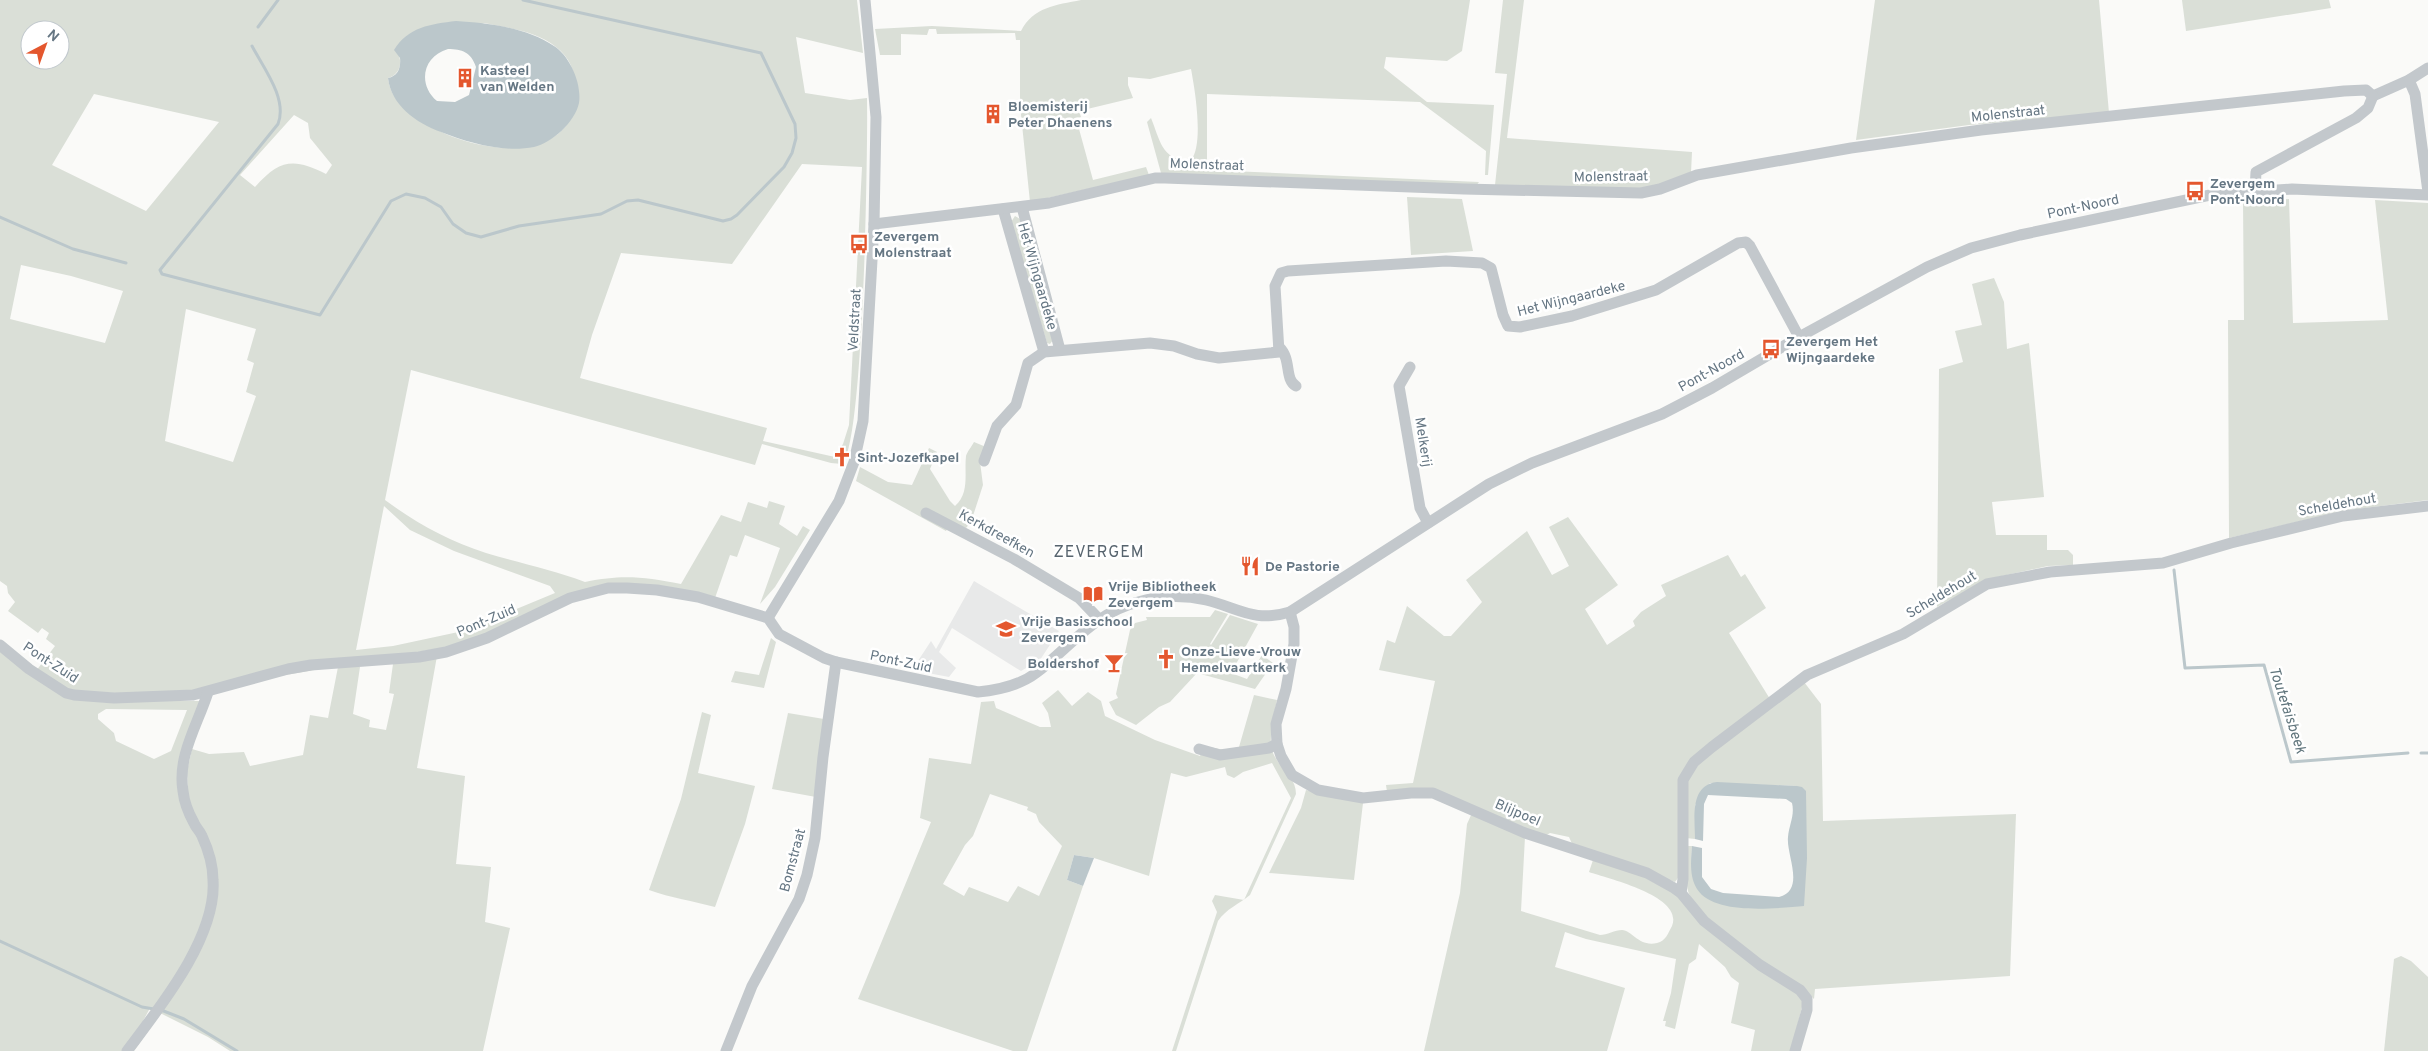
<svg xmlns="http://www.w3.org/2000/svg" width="2428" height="1051" font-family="Overpass,sans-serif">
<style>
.built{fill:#e8e9e9}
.green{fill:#dadfd7;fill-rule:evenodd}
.water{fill:#bbc7cb;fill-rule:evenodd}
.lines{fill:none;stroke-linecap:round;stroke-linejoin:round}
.stream{stroke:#bbc7cb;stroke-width:3}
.minor{stroke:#c3c8cc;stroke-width:11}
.labels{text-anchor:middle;stroke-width:5;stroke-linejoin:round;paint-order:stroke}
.poi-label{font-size:14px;font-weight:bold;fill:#657683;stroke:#fff;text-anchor:start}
.street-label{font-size:14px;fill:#657683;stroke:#fff}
.water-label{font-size:15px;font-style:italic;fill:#60757c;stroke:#fff}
.quarter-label{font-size:16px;letter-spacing:1px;fill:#57646e;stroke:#fff}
</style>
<rect width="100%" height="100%" fill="#fafaf8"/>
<polygon class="built" points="974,581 1059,631 1040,660 1021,671 952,628 939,652 956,668 949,677 912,670 931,641 936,649"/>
<g class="green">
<path d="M0,0H857L863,53L796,37L805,93L850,100L867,98C868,145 864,446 842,464L831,463L762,444L755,465L411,370L385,500C416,523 449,541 486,553C519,563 553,570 585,582C623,574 644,577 681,584L721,515L741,522L748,502L767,508L769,501L785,506L779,524L797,536L803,526L810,530L775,587L760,604L780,548L745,535L737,557L730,555L715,598L621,584L458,645L187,692L157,694L71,692L36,671L55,646L46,639L49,633L42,628L38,633L8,611L15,602L8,593L7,586L0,581ZM484,23C508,28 537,31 556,47C572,59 578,78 574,97C573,105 572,117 568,123C539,166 453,146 419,118C403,105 391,100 388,78C399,75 403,64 398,53ZM30,30H60V60H30ZM94,94L219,122L146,211L52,165ZM294,115L308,123L310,138L332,165L326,174C294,158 280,159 255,187L240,175ZM802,164L862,167L849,425L843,444L835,457L763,441L767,428L580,378L592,335L621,253L732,264ZM21,265L71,276L123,291L105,343L10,319ZM186,309L256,329L247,360L254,363L246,392L256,396L233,462L165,441ZM384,506L410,530L454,551L550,586L555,593L463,631L393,646L356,650Z"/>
<path d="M1081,0H1470L1462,51L1447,61L1386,57L1384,68L1427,102L1494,105L1488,175H1485L1486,151L1420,102L1207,94V170L1479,182L1476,186L1161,173L1147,122L1151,118C1160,140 1162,162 1191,160C1204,144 1195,90 1191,69L1150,79L1128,77V85L1133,98L1079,111L1081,117L1076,118L1093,180L1146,167L1149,175L1030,202L1020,105V40H1016L1015,33L937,34L936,29H929L927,35L901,34V55H880L875,29L932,26L1021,31C1033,7 1056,5 1081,0Z"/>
<polygon points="1503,0 1524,0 1507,138 1692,152 1691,173 1651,190 1495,185 1507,74 1495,73"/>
<polygon points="1875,0 2099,0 2109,113 1969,125 1856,140"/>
<polygon points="2182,0 2329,0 2331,8 2186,31"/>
<polygon points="1407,197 1462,199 1473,251 1411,255"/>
<polygon points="2289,199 2293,323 2388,320 2375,200 2428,203 2428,500 2342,511 2229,538 2228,323 2228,320 2244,320 2243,202"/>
<polygon points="1015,216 1020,219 1053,340 1050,344 1047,343 1011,222"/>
<polygon points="1994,278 2004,302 2007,349 2029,343 2044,497 1992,502 1996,535 2047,535 2047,550 2068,550 2073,555 2073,565 2048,566 1988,579 1937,607 1939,369 1963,362 1955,331 1982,325 1972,284"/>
<path d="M974,442L986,447L980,462L983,485L971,522L966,528L951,522L946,531L856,481L860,467L888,482L912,485L929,448L937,452L930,469L950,501L955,506C970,493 964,473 966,456C967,452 972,446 974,442Z"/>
<polygon points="1568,517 1618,585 1585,609 1607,645 1635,626 1633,621 1641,612 1666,596 1661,585 1728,555 1741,577 1745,574 1766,608 1729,633 1770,699 1688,764 1678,878 1675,882 1573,846 1569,837 1550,833 1545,836 1455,798 1387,792 1386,785 1413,783 1435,681 1379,670 1387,640 1395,643 1407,606 1444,636 1451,636 1482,602 1466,580 1527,531 1552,575 1569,566 1549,527"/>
<polygon points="1215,610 1228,614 1210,644 1211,645 1230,615 1258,624 1231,673 1247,679 1262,655 1273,663 1255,689 1197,673 1170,702 1159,707 1136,725 1116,715 1109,702 1118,698 1116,694 1130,630 1135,623 1147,620 1146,617 1210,617"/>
<polygon points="771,638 776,642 764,688 731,682 735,671 759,675"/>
<path d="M0,650L87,700L201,701L180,756L188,795L187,771L192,749L209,754L244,752L250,766L303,755L310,715L328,718L338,667H360L353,714L370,720L369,727L386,730L394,694L389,693L393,664L437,656L417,768L465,776L456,864L491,867L485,922L510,928L483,1051H230L208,1037L150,1008L143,1021L151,1027L134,1051H0ZM106,709L187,710L171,751L154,759L116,741L114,733L98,719V714Z"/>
<path d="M1804,682L1821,704L1823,821L2016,814L2010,976L1815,989L1814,999L1809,994C1778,971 1707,929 1690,896C1684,884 1687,861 1687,846H1692C1691,865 1690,887 1708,898L1804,906L1797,786L1710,783L1695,805V839L1686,838L1688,774L1695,764Z"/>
<path d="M1058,690L1072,706L1088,692L1101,701L1105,716L1155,740L1200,756L1204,746L1225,750L1239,747L1254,695L1277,700C1274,716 1266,743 1275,757C1282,770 1296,778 1296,794L1250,895C1239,904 1226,909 1218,921L1176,1051H1172L1217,912L1212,901L1215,895L1244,900L1291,798L1272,763L1243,772L1234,778L1227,775L1225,767L1186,777L1171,773L1149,876L1094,858L1074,855L1067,880L1083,886L1027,1051H1013L858,999L931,822L920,818L929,758L971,764L981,702L994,701L996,708L1040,727H1051L1048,713L1042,703ZM990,794L1028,807L1027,810L1036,814L1039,822L1062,846L1039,896L1018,886L1008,902L969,887L964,896L943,884L965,845L973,836Z"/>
<path d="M702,712L711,715L698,773L755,786L745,824L715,907C693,901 671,898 649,890L681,799Z"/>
<polygon points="788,713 824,719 816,797 772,789"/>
<polygon points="1306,790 1363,803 1354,880 1269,873 1301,808"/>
<path d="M1472,813L1525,837L1521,911L1600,935C1607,935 1615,930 1622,930C1633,931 1639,947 1657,943C1666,941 1668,933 1672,926C1684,896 1609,879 1589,872L1593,860L1642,876L1672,892L1800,995L1803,999L1802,1007L1791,1051H1751L1755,1030L1731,1023L1739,983L1731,977L1725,967L1699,944L1696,959L1689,964L1675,1029L1665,1026L1666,1021H1663L1671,993L1676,959L1586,939L1565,932L1555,967L1625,988L1607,1051H1424L1460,893L1467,824Z"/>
<polygon points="2401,956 2411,961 2428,977 2428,1051 2384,1051 2394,959"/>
</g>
<g class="water">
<path d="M456,21C488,23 526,27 554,46C570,56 582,84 579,103C575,122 552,143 534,147C504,153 469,143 441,132C416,123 391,105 388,78C398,76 401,68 400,58L394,50C408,27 431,24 456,21ZM448,49C462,49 471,52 476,67L469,95L455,102L437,101C417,84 423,56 448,49Z"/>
<path d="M1717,782L1797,786L1802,787L1806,791L1807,858L1804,906C1777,908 1714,916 1697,889C1689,876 1691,860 1692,846L1702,848V877L1711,889L1723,893L1779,897C1806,890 1786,855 1788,837C1789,825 1795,815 1792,803L1786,799L1708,795L1704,804L1703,841L1695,839C1695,819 1689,785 1717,782Z"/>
<polygon points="1074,855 1094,858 1083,886 1067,880"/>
</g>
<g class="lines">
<g class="stream">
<polyline points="258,27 278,0"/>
<path d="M252,46C263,67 288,99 278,124L160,270L162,274L320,315L391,201L406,194L425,198L441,207L453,224L466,233L481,237L519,226L601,214L627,201L638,200L723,221L731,219L737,215L784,167L792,153L796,138L795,124L761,53L523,0"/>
<polyline points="0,217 73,249 126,263"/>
<polyline points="2174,570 2185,668 2264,665 2291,762 2408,753"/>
<polyline points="2421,753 2428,753"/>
<polyline points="0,941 142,1007 154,1009"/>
<polyline points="161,1010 184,1019 237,1051"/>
</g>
<g class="minor">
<polyline points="2409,80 2415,94 2428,192"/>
<polyline points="2373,96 2409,80 2428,68"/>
<polyline points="2255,190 2256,172 2356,118 2368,108 2373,96"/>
<polyline points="1022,207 1060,350"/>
<polyline points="1003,209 1044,352"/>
<polyline points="874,224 1049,203 1155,178 1165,178 1464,189 1641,193 1660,189 1697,175 1851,148 1981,130 2344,91 2366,90 2373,96"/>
<path d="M1279,347C1292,359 1284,379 1296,386"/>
<polyline points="1410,367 1399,386 1420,508 1428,523"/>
<polyline points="984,461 997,426 1016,405 1028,363 1044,352 1150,343 1174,346 1197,354 1219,358 1279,352 1275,286 1281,273 1288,271 1446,261 1482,263 1491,268 1503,315 1508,326 1520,327 1572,316 1656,290 1738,243 1746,242 1750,246 1799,337"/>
<polyline points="926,513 1014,559 1079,598 1099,619"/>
<polyline points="1290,612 1294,627 1294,644 1286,689 1276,724 1277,744 1281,756 1292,775 1318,790 1363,798 1411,793 1433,793 1525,833 1647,873 1674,888 1681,893 1704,921 1760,965 1800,990 1807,999 1807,1010 1795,1051"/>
<polyline points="768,618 839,501 854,462 863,421 874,224 876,117 865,0"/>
<path d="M0,645L29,669L66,693L74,695L114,698L193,695L288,669L311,665L419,657L446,652L487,638L570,598L608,588H627L657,590L698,597L768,618L779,634L824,658L836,662L978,692C998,690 1019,686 1036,673C1070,647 1094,613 1138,602C1159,596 1184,595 1206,600C1239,608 1254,623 1290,612L1489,484L1532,463L1662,414L1712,388L1799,337L1927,267L1971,248L2020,235L2215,194L2292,189L2428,195"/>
<polyline points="1199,749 1220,755 1269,748 1277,744"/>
<polyline points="1681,893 1683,879 1683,780 1694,762 1712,747 1807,675 1903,634 1987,584 2050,572 2163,563 2231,543 2343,516 2428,506"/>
<path d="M127,1051C160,1007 217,937 213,880C213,866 208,849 202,836C200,831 196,828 194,823C189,814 184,801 183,791C177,756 198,724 208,692"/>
<polyline points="726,1051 752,986 799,899 807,875 815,838 823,757 836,662"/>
</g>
</g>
<defs>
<symbol id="building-bare" viewBox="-9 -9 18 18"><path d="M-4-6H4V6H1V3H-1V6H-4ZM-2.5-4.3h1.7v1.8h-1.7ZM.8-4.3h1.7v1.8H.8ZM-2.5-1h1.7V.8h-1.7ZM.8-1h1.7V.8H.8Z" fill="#e4572e" stroke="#fff" stroke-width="2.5" paint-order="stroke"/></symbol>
<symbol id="bus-bare" viewBox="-9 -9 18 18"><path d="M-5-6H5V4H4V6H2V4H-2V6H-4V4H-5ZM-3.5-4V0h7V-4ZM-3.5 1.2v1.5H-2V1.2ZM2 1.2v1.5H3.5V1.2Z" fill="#e4572e" stroke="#fff" stroke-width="2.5" paint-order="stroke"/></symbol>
<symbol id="church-bare" viewBox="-9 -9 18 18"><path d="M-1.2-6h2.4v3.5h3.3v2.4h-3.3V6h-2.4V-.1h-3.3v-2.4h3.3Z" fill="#e4572e" stroke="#fff" stroke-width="2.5" paint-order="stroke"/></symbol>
<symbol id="restaurant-bare" viewBox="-9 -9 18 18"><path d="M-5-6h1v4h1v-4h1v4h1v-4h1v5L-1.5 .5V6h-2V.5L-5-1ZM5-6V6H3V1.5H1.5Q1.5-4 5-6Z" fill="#e4572e" stroke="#fff" stroke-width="2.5" paint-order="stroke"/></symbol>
<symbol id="library-bare" viewBox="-9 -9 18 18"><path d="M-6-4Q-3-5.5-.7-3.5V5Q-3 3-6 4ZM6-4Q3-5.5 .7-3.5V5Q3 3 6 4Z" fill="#e4572e" stroke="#fff" stroke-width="2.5" paint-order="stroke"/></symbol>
<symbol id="school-bare" viewBox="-9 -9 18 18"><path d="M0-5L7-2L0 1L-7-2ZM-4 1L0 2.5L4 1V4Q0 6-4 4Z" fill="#e4572e" stroke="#fff" stroke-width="2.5" paint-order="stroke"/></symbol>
<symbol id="bar-bare" viewBox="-9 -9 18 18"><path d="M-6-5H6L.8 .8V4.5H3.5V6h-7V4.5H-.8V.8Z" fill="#e4572e" stroke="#fff" stroke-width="2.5" paint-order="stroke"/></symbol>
</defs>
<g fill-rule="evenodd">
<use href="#building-bare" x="451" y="64" width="28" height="28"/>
<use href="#building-bare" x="979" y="100" width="28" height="28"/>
<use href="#bus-bare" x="2181" y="177" width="28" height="28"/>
<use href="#bus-bare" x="845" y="230" width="28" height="28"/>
<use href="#bus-bare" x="1757" y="335" width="28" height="28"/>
<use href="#church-bare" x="828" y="443" width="28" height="28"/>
<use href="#restaurant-bare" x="1236" y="552" width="28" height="28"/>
<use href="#library-bare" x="1079" y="580" width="28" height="28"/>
<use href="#school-bare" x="992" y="615" width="28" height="28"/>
<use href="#church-bare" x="1152" y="645" width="28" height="28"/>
<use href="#bar-bare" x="1100" y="649" width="28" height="28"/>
</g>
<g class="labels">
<g class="poi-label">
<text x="480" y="75">Kasteel<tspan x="480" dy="16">van Welden</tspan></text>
<text x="1008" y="111">Bloemisterij<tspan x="1008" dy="16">Peter Dhaenens</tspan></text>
<text x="2210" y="188">Zevergem<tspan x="2210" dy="16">Pont-Noord</tspan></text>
<text x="874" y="241">Zevergem<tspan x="874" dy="16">Molenstraat</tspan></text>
<text x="1786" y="346">Zevergem Het<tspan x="1786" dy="16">Wijngaardeke</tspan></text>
<text x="857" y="462">Sint-Jozefkapel</text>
<text x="1265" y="571">De Pastorie</text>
<text x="1108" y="591">Vrije Bibliotheek<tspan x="1108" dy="16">Zevergem</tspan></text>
<text x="1021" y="626">Vrije Basisschool<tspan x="1021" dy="16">Zevergem</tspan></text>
<text x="1181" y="656">Onze-Lieve-Vrouw<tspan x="1181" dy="16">Hemelvaartkerk</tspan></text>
<text x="1099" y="668" text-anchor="end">Boldershof</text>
</g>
<g class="street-label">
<text transform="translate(2008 113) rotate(-6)" y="5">Molenstraat</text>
<text transform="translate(1207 164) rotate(2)" y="5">Molenstraat</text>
<text transform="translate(1611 176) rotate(-1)" y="5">Molenstraat</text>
<text transform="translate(2083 206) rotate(-12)" y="5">Pont-Noord</text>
<text transform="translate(1038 276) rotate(74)" y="5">Het Wijngaardeke</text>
<text transform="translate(1571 298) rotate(-14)" y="5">Het Wijngaardeke</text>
<text transform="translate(854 320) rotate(-87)" y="5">Veldstraat</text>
<text transform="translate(1711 370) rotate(-29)" y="5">Pont-Noord</text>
<text transform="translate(1424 442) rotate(81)" y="5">Melkerij</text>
<text transform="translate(2337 504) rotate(-10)" y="5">Scheldehout</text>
<text transform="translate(997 533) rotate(29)" y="5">Kerkdreefken</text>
<text transform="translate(1941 594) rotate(-31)" y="5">Scheldehout</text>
<text transform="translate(486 620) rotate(-23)" y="5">Pont-Zuid</text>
<text transform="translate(901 661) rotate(12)" y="5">Pont-Zuid</text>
<text transform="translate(51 662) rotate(33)" y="5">Pont-Zuid</text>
<text transform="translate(1518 812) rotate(23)" y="5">Blijpoel</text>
<text transform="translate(792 860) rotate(-75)" y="5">Bomstraat</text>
</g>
<g class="water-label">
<text transform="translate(2288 710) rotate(72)" y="5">Toutefaisbeek</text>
</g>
<g class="quarter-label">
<text x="1099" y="557">ZEVERGEM</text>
</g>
</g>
<g transform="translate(45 45) rotate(41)"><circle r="24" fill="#ffffff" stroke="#c1c8cd"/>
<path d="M0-4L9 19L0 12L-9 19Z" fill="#e4572e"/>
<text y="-8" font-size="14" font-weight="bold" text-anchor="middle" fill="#657683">N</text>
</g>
</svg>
